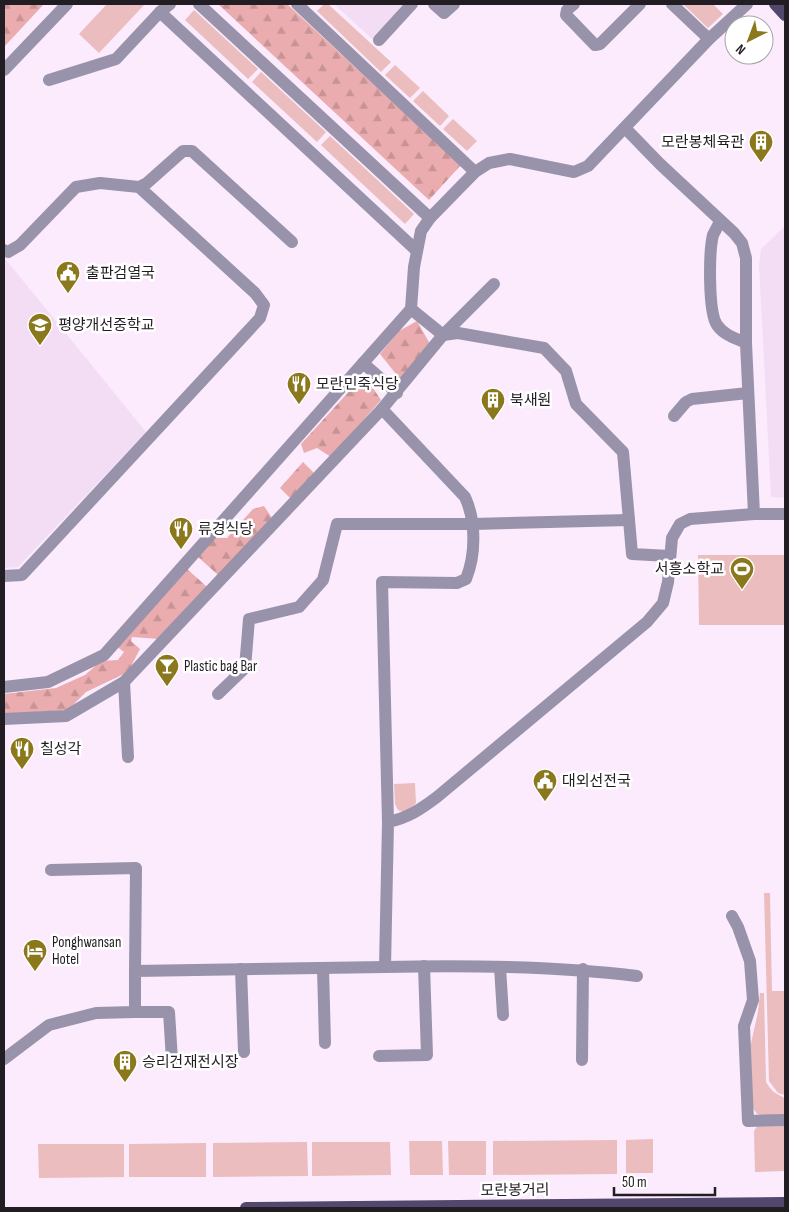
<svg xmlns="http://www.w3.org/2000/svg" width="789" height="1212" font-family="'Sofia Sans Condensed','Noto Sans KR',sans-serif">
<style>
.built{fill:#f3ddf5}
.grass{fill:#ebbdbe}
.forest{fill:url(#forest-firs)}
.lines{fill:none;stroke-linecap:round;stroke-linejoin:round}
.minor{stroke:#9893aa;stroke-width:12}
.major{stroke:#52476d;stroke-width:12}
.labels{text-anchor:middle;stroke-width:5;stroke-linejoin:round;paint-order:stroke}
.poi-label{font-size:15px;fill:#221c23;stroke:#fff;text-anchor:start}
.street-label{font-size:15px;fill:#221c23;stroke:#fff}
</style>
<defs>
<pattern id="forest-firs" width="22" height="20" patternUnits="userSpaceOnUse" patternTransform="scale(1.25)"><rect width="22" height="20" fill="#eaacae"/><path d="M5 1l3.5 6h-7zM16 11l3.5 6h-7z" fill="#c89395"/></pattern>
</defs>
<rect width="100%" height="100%" fill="#fbebfd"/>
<g class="built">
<polygon points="334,4 418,4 379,45"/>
<polygon points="785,226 785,498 771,497 759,265 761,249"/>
<polygon points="4,259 7,261 146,432 18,567 4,568"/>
</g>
<g class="grass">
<polygon points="107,4 145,4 99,53 79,34"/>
<polygon points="324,4 328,4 391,62 381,72 317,11"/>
<polygon points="683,4 713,4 723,14 708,28"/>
<polygon points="194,10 258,69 248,79 185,20"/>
<polygon points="395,65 420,88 410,98 385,75"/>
<polygon points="261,72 326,132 317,142 252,82"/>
<polygon points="423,91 449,116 440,126 413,101"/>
<polygon points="453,119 477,141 467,151 443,129"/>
<polygon points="330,136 414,214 405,224 321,145"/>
<polygon points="698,555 785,555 785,625 699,625"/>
<path d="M415,783L416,803C411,808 406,814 398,810L395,804L394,784Z"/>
<polygon points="764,893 770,893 772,991 785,991 785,1095 778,1093 769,1081"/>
<path d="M760,993H764L766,1082C771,1091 776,1094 785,1098V1115H760L757,1114L752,1107L750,1048L758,1012Z"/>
<polygon points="758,1125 785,1125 785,1171 755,1172 754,1131"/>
<polygon points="653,1139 653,1173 626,1173 626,1140"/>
<polygon points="617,1140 617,1174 493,1175 493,1141"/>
<polygon points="409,1141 442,1141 443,1175 410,1175"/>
<polygon points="448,1141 486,1141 486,1175 449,1175"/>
<polygon points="307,1142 308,1176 213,1177 213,1143"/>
<polygon points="312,1142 390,1142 391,1175 312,1176"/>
<polygon points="206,1143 206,1177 129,1177 129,1144"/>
<polygon points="38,1144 124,1144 124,1177 39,1178"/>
</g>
<g class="forest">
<polygon points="4,4 44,4 4,47"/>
<polygon points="218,4 287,4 461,165 429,200"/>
<polygon points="417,321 430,344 400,379 380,354 399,331"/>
<polygon points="364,375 381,400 331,457 317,448 304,453 301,444"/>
<polygon points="303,462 314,473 291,499 280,488"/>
<polygon points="264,506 272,518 218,575 197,556 213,538 227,538 253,509"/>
<polygon points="186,568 207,587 159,639 132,637 131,641 140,649 128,672 86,692 68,710 4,714 4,694 56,688 85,675 101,661 118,660 124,652 116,646"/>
</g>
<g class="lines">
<g class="minor">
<polyline points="199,4 430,218"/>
<polyline points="297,4 475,172"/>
<polyline points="434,4 444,13 454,4"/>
<polyline points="574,4 567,10 566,15 595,45 600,44 640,4"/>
<polyline points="672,4 709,39"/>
<polyline points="160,12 416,250"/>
<polyline points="379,40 412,4"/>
<polyline points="4,70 67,4"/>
<polyline points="49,80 116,59 160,12 170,4"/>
<polyline points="625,128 660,164 734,233 742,243 746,258 746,343 754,514"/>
<polyline points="139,187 147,183 183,151 192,151 292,242"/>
<path d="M720,221C718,226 715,231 713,235C709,251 708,312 717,325C724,335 735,338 746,343"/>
<polyline points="4,250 8,252 20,245 76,187 100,183 139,187 255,293 264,305 260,318 22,575 4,576"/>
<polyline points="411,309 443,335 458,333 544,348 566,371 576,404 623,452 632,554 670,556"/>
<polyline points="363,363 397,393"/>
<polyline points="674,416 686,402 692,399 748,393"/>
<polyline points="124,682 128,757"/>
<polyline points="4,687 48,682 104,655 411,309 414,267 421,231 430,218 475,172 489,163 510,159 574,172 588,166 709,39 747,4"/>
<polyline points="218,694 245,668 249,619 299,607 323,580 337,524 473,524 629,520"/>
<polyline points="4,719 66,716 124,682 382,409"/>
<path d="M388,822L382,582L457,583L466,579C476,554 476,521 465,497L382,409L443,335L494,284"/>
<polyline points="51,870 136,868 135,971"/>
<polyline points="732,916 738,927 750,961 753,1000 744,1026 748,1121 785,1120"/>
<polyline points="500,967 503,1015"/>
<polyline points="323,968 325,1043"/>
<polyline points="241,969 244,1052"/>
<path d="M637,976C554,966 470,965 385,967L388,822C408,818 421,809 437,797L647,622L663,603L668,582L672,538L680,524L690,519L754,514H785"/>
<polyline points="135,1012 169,1012 172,1060"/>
<polyline points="379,1056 427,1055 424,966"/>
<polyline points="4,1059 49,1025 96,1013 135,1012 135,971 385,967"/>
<polyline points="582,1060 583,969"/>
</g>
<g class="major">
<polyline points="775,4 785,15"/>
<polyline points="246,1208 785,1203"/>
</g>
</g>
<defs>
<symbol id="building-pin" viewBox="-11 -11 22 30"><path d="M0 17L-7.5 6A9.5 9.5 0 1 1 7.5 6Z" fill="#8b781c" stroke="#fff"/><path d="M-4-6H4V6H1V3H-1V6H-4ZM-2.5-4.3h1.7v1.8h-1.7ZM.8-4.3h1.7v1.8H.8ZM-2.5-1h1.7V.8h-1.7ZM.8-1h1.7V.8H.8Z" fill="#fff"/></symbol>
<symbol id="civic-pin" viewBox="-11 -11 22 30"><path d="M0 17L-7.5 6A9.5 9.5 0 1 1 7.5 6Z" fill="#8b781c" stroke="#fff"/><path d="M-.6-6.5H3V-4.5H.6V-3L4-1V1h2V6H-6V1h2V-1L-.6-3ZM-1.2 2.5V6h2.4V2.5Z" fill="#fff"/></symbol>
<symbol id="school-pin" viewBox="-11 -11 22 30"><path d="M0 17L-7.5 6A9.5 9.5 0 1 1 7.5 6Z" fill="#8b781c" stroke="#fff"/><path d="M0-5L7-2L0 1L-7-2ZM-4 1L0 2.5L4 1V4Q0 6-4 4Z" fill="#fff"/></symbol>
<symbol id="restaurant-pin" viewBox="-11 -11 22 30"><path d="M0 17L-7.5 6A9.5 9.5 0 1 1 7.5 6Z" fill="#8b781c" stroke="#fff"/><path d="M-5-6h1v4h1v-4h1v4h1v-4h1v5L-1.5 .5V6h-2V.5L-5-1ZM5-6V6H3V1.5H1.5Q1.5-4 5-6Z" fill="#fff"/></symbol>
<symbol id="stadium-pin" viewBox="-11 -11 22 30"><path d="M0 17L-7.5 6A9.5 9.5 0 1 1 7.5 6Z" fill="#8b781c" stroke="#fff"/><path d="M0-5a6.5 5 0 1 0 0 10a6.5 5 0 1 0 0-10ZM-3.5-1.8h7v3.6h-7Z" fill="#fff"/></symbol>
<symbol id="bar-pin" viewBox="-11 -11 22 30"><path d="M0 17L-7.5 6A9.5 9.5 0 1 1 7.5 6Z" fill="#8b781c" stroke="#fff"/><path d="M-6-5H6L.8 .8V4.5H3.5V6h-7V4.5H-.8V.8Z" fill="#fff"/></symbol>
<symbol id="hotel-pin" viewBox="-11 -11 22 30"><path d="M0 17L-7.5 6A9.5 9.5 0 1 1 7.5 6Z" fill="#8b781c" stroke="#fff"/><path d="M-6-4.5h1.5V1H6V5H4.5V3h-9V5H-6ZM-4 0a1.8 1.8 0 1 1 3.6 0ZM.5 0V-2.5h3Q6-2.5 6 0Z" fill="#fff"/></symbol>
</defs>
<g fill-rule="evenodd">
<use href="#building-pin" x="747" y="128" width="28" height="38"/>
<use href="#civic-pin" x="54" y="259" width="28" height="38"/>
<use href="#school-pin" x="26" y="311" width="28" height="38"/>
<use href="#restaurant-pin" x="285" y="370" width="28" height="38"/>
<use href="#building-pin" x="479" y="386" width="28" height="38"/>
<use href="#restaurant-pin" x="167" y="515" width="28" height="38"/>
<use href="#stadium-pin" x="728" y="555" width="28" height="38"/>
<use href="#bar-pin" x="153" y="652" width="28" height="38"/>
<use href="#restaurant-pin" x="8" y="735" width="28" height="38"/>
<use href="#civic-pin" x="531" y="767" width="28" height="38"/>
<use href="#hotel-pin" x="21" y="937" width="28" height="38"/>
<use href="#building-pin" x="111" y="1048" width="28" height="38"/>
</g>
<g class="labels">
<g class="poi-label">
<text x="744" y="147" text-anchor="end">모란봉체육관</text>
<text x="86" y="278">출판검열국</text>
<text x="58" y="330">평양개선중학교</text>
<text x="316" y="389">모란민죽식당</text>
<text x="510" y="405">북새원</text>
<text x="198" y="534">류경식당</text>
<text x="724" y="574" text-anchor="end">서흥소학교</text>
<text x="184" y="671">Plastic bag Bar</text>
<text x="40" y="754">칠성각</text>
<text x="562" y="786">대외선전국</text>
<text x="52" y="947">Ponghwansan<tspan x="52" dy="17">Hotel</tspan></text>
<text x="142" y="1067">승리건재전시장</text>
</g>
<g class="street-label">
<text transform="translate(515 1190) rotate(-1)" y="5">모란봉거리</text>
</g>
</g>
<rect width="789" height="1212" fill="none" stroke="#221c23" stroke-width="10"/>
<g transform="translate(749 40) rotate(222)"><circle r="24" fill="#ffffff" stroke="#a7a4a7"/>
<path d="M0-4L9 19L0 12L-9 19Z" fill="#8b781c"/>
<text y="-8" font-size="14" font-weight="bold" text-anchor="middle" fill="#221c23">N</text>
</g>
<path d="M614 1187v8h101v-8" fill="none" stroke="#221c23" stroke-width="2.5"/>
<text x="622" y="1187" font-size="15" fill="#221c23" stroke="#ffffff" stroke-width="4" paint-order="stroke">50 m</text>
</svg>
